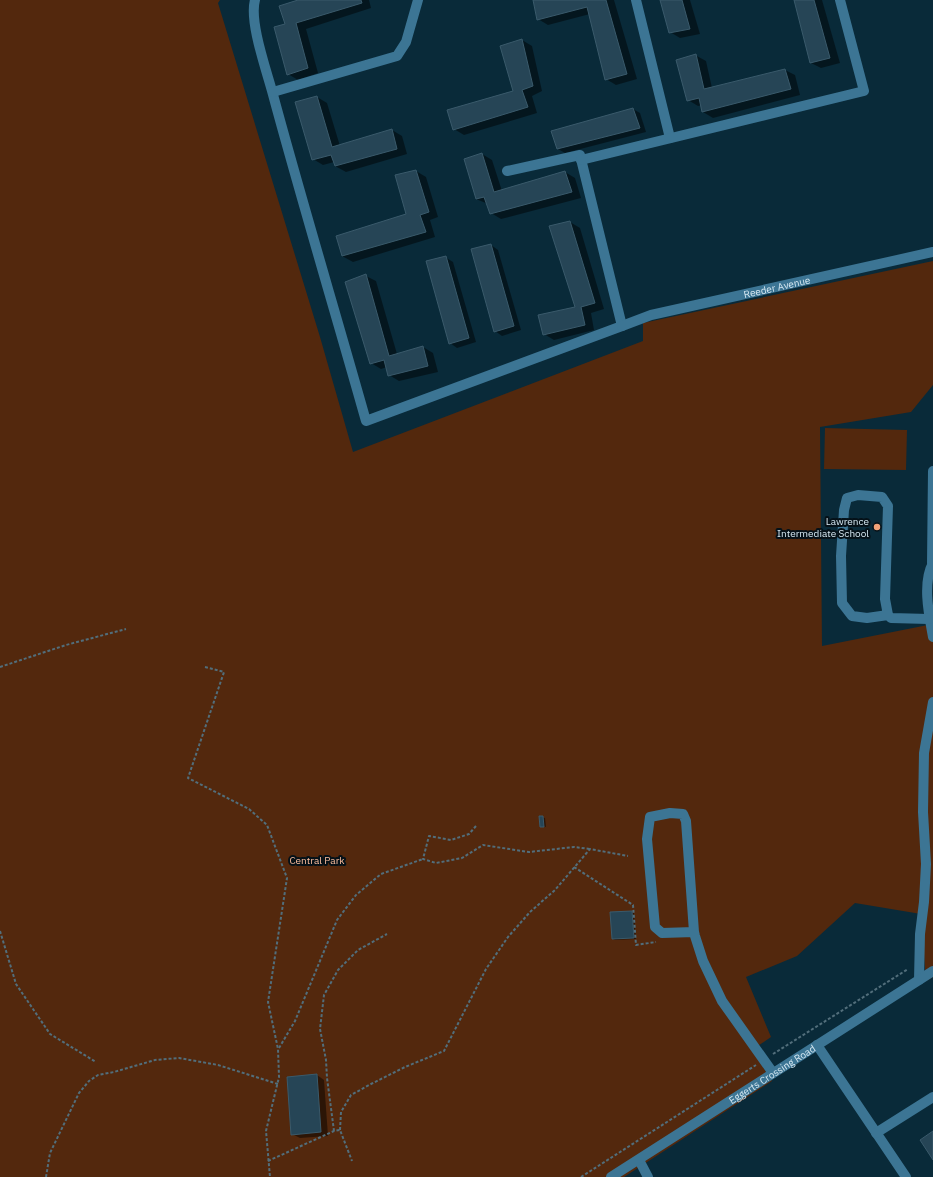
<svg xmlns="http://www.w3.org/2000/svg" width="933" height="1177" font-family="'IBM Plex Sans',sans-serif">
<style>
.green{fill:#53280d}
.shadow{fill:#0007}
.building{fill:#264556;stroke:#3a5a6b}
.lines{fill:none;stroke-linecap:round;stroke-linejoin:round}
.path{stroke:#526e7b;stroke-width:2;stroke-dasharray:3 2;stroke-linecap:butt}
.minor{stroke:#3c7594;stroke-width:10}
.poi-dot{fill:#f0a279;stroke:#051118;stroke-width:1.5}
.labels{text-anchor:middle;stroke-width:4;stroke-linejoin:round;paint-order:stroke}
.street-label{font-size:10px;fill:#d6e8f2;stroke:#051118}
.poi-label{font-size:10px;fill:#d6e8f2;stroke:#051118;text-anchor:end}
.park-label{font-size:10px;fill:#fdbf9e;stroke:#051118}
</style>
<rect width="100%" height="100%" fill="#092a39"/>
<g class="green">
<polygon points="0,0 220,0 218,3 320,337 353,452 643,341 643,323 933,261 933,385 911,412 820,427 822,646 933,624 933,977 926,981 921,914 855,903 797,956 746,977 771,1037 752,1050 772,1081 624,1177 0,1177"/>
<polygon points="825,428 907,430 906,470 824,469"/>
</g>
<g class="shadow">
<polygon points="302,0 369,0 371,8 306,29 318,73 298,80 288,74 286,24"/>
<polygon points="536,0 614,0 637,79 616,85 606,79 590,14 548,25 538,19"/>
<polygon points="661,0 690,0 700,34 680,38 670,32"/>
<polygon points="795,0 822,0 840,63 821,68 811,63"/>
<polygon points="522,40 532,46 542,91 532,96 537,113 464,135 454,129 515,91"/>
<polygon points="695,55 706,61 712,88 785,70 795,75 800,95 713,118 703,112 702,105 698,106 688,100"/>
<polygon points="317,97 327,103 340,146 392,130 402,136 407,154 346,172 335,166 334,162 323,165 313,159"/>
<polygon points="633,109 640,113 646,132 565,153 558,149"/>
<polygon points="482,154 492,160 502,191 565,172 575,178 581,198 501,219 491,213 488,204 476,199"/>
<polygon points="416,171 426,177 438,217 430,220 435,237 353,262 342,256 407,215"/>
<polygon points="570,222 580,228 604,309 591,313 594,330 554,340 544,334 576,307"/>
<polygon points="491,245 498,250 521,330 502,336 495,331"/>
<polygon points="445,257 453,262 476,342 457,348 450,343"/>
<polygon points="366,276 376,281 397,354 423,347 433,353 438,372 399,381 389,375 387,367 381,369 371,363"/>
<polygon points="540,817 545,818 546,827 541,826"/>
<polygon points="632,912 634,913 636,939 615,940 613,939"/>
<polygon points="317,1075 324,1080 328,1136 300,1138 292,1134"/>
</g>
<g class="building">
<polygon points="298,0 361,0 362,3 296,23 308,68 287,75 274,27 285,24 279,6"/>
<polygon points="533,0 606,0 627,74 605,80 587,7 537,20"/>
<polygon points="660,0 682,0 690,29 669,33"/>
<polygon points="794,0 814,0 830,58 810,63"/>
<polygon points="522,39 533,86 522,90 528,107 453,130 447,110 513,91 500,46"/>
<polygon points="696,54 704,89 785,69 791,89 702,112 699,98 687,101 676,60"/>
<polygon points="317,96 332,147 392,129 397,149 335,166 331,155 312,160 295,102"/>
<polygon points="633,108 640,128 557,149 551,131"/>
<polygon points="482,153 494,192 565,171 572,192 490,214 484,197 476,199 464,159"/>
<polygon points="416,170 429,212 420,215 426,232 342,256 336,236 406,214 395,175"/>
<polygon points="570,221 595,303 581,307 585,325 543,335 538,315 575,307 549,226"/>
<polygon points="491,244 514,326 494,332 471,249"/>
<polygon points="446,256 469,338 449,344 426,261"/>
<polygon points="366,274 389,356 423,346 428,366 388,376 384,360 370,364 345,282"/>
<polygon points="539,816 543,816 544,827 540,827"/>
<polygon points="632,911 634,938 612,939 610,912"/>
<polygon points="317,1074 321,1132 291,1135 287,1077"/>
<polygon points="933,1131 933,1160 920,1140"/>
</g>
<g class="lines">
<g class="path">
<polyline points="0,667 66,645 126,629"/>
<polyline points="205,667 224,672 188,778 249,809 267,825 287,878 268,1002 278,1049 279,1077 266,1131 270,1177"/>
<polyline points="476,826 469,834 451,840 429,836 423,859 436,863 462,858 483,845 529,852 574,847 590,849"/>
<polyline points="574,867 633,905 636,945 656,942"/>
<polyline points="0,931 16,984 50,1034 96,1062"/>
<polyline points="279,1048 295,1021 337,920 356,895 381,874 423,859"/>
<polyline points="773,1054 908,969"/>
<polyline points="340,1130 341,1112 351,1095 371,1084 405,1067 444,1051 486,969 508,937 530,912 555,890 590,849 628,856"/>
<polyline points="334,1131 327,1078 326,1060 320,1029 324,995 338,970 358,950 387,934"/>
<polyline points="268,1161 334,1131 340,1130 352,1161"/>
<polyline points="46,1177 50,1153 79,1093 89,1081 98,1075 114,1072 155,1060 179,1058 218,1065 278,1084"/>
<polyline points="581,1177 756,1065"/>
</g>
<g class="minor">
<path d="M255,0C249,21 266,69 272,91C302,202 335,311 366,421L622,326L580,155L507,171"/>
<polyline points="636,0 670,138"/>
<polyline points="273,92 397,56 406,42 418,0"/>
<polyline points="581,160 864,91 840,0"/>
<path id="s1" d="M622,326L651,315L933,252"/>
<polyline points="932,563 933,471"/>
<path d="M933,563C922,583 929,615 933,637"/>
<polyline points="888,615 867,618 852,616 842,603 841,556 844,510 847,498 858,495 882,497 888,506 885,599 888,615 891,618 929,619"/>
<polyline points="694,932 662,933 655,927 647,839 650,817 670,813 683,814 686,821 694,932 695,936 703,961 722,1001 773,1073"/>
<polyline points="919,980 920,934 924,902 926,864 923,812 924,753 933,702"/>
<polyline points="817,1045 906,1177"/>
<polyline points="876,1133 933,1097"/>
<polyline points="639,1160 648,1177"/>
<path id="s2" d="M611,1177L933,971"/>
</g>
</g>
<circle class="poi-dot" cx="877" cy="527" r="4"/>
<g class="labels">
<g class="street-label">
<text dy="4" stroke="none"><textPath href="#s1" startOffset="160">Reeder Avenue</textPath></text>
<text dy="4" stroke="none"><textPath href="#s2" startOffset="191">Eggerts Crossing Road</textPath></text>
</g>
<g class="poi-label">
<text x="869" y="525">Lawrence<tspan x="869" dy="12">Intermediate School</tspan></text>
</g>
<g class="park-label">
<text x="317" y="864">Central Park</text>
</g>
</g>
</svg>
